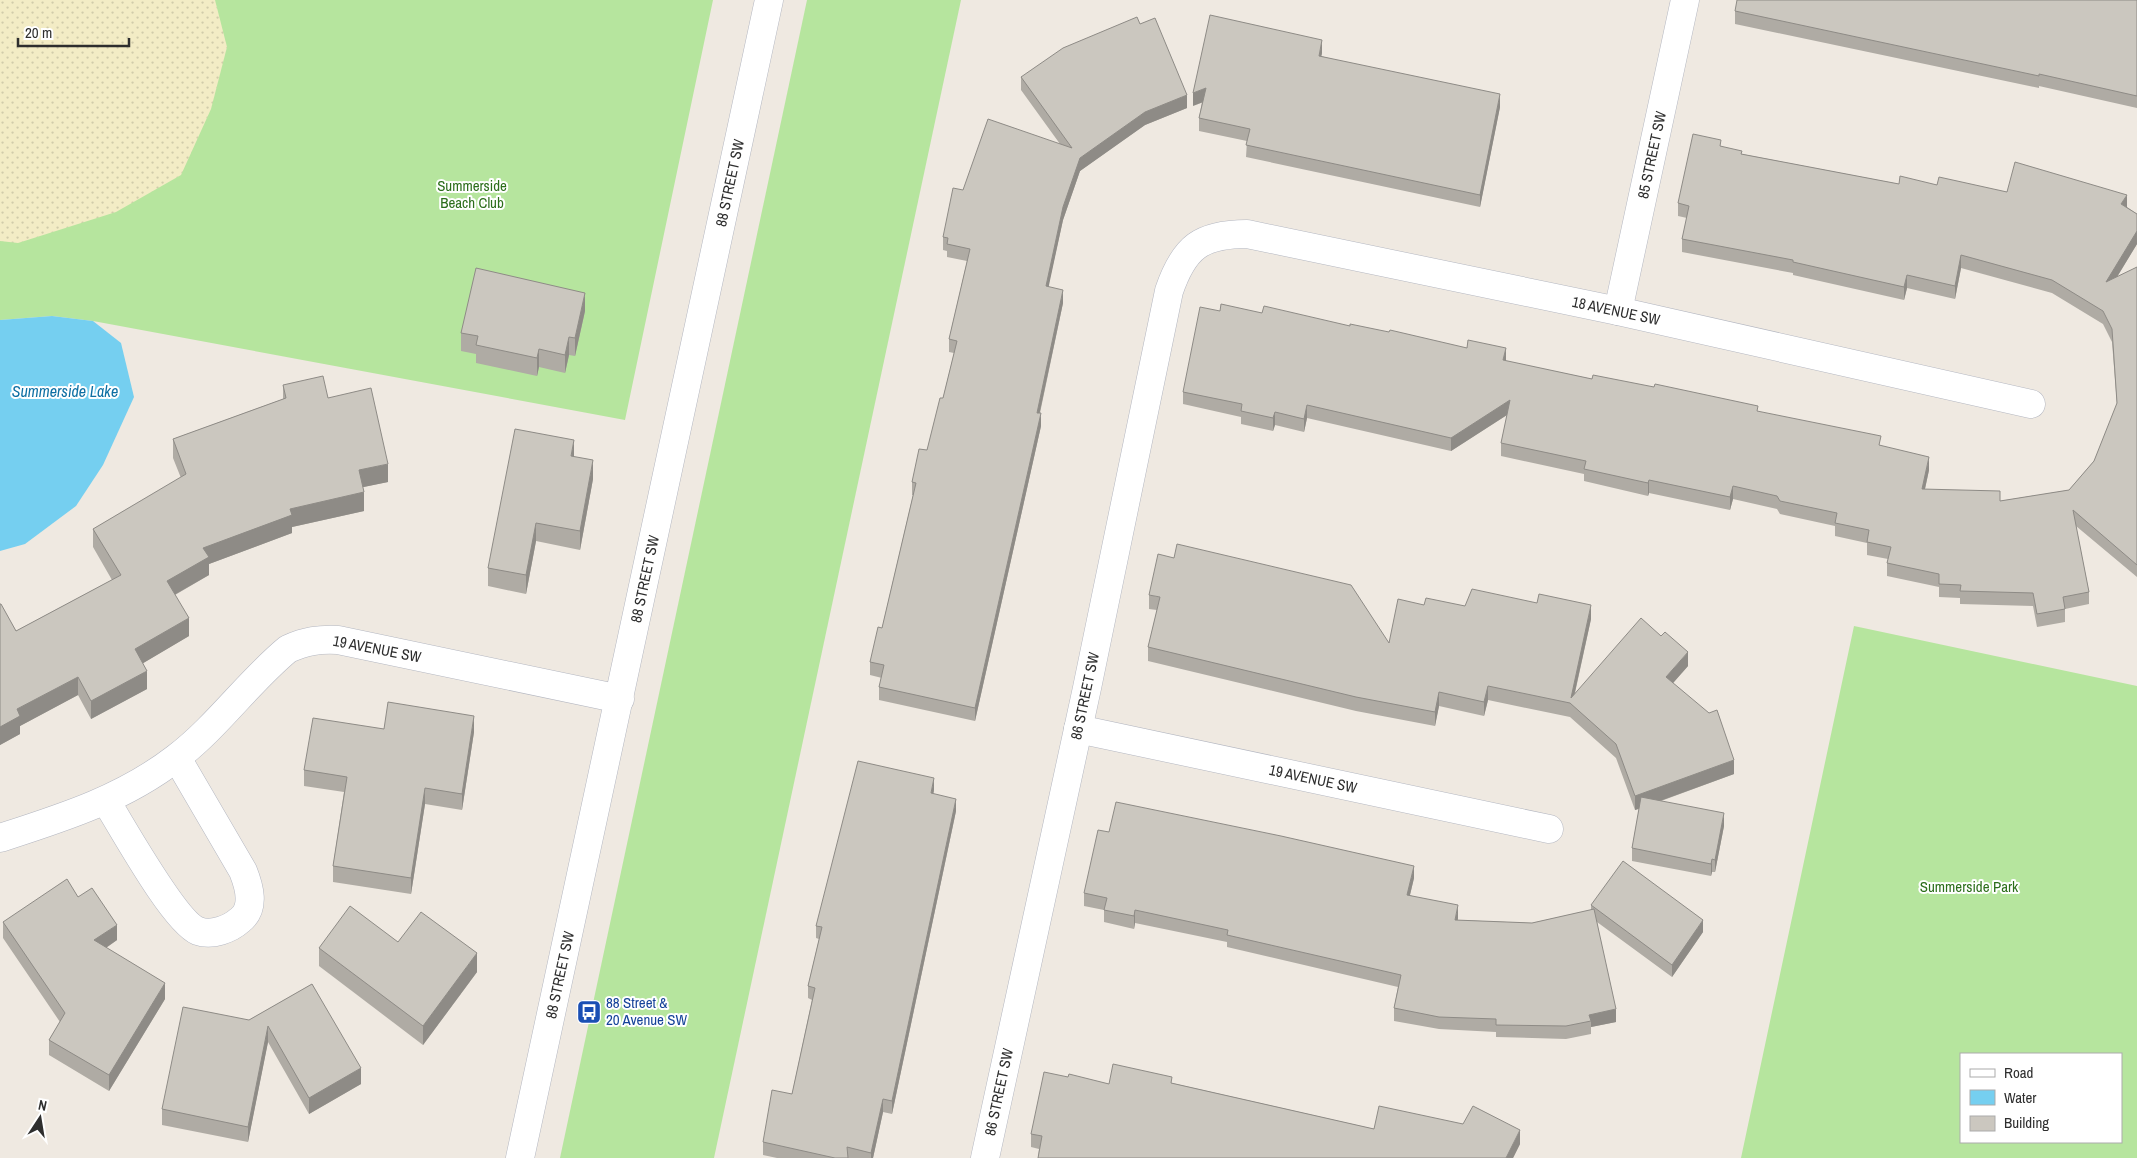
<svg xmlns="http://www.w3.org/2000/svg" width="2137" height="1158" font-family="'Archivo Narrow',sans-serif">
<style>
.grass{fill:#b6e59e;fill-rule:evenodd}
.sand{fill:url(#sand-dots)}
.water{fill:#75cff0}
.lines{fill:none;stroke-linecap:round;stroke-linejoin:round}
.street-casing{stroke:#b4b7c1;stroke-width:29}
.secondary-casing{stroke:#b4b7c1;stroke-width:29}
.street{stroke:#fff;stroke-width:28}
.secondary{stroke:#fff;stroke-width:28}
.wall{fill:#afaba4}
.shaded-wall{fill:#8e8b86}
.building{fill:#cbc7bf;stroke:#8e8b86}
.labels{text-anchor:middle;stroke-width:4;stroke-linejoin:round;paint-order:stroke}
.street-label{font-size:15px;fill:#2e2e2e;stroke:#fff}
.park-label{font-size:15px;fill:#2c6e1b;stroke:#fff}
.transit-label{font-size:15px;fill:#164399;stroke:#fff;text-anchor:start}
.water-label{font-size:16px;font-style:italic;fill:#0d6fa3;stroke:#fff}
</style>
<defs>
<pattern id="sand-dots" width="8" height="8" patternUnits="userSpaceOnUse" patternTransform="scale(1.25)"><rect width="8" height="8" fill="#f3ecc5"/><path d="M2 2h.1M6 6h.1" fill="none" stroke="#d1cbaa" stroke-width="1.8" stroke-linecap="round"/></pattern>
</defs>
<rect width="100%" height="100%" fill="#efe9e1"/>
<g class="grass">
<polygon points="0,0 713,0 625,420 93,321 52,316 0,320"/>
<polygon points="807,0 961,0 714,1158 560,1158"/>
<path d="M1854,626L2137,686V1158H1741ZM1961,1054H2121V1142H1961Z"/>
</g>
<polygon class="sand" points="0,0 215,0 227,47 211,109 181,175 116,212 18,243 0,241"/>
<polygon class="water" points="52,316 93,321 121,343 134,397 103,465 76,506 25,544 0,551 0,320"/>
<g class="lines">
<defs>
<g id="street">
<polyline points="1618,311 1685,0"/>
<polyline points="1078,729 1549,829"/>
<path d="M106,801C123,828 174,921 198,931C212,936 230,929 240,920C256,908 249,886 243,871L177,758"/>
<path d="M0,838C62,818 123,799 176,758C217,727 248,682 288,649C306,641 319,639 338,640L620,699"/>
<path d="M985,1158L1087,688L1169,291C1184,247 1201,234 1247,234L1618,311L2031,404"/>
</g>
<polyline id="secondary" points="520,1158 769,0"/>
</defs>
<use href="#street" class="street-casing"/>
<use href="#secondary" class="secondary-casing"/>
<use href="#street" class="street"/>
<use href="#secondary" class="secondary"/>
</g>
<g class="wall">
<polygon points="2137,0 2137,108 2039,86 2039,88 1735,24 1735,11"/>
<polygon points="1140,24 1187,108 1145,125 1080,171 1063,220 1048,287 1063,303 1040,413 1041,426 975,721 879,700 879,687 882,678 870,675 870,662 882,628 913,495 912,495 912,482 927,450 943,398 954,353 949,352 949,339 967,261 947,257 947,251 943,250 943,237 963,190 1060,144 1021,90 1021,77"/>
<polygon points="1322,53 1321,56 1500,107 1480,207 1246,157 1247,141 1199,131 1199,118 1202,102 1193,106"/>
<polygon points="1721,147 1742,154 1899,184 1937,185 2007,192 2127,207 2137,214 2137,244 2117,277 2137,267 2137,577 2076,526 2089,592 2089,604 2065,609 2065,622 2037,627 2033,606 1960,604 1960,598 1939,597 1939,587 1887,576 1887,563 1888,559 1867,555 1867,543 1835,536 1835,526 1780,514 1777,509 1733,499 1730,510 1649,493 1648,496 1584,481 1584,474 1501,456 1501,443 1507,415 1451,451 1307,418 1304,432 1275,425 1273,431 1241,424 1241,417 1183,404 1183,392 1220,311 1262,313 1506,361 1592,379 1758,412 1881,446 1929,470 1925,489 2000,501 2069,490 2094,461 2117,405 2112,342 2103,324 2052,293 1961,268 1955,299 1907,288 1904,300 1793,275 1793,273 1682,252 1682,239 1687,218 1678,216 1678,203"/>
<polygon points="585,311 575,356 569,355 565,373 539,367 537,376 476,363 476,354 461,351 461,333"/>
<polygon points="283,385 328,398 388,482 363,487 364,511 292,527 292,533 209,564 209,575 175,595 189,636 143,663 147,689 91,719 78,695 20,726 20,734 0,745 0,604 16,631 112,580 93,547 93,529 181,478 173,458 173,439 283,399"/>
<polygon points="574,457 593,479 580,550 536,541 526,594 488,586 488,568"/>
<polygon points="1149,595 1389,643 1424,605 1465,606 1591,619 1575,693 1688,666 1673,683 1734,774 1661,801 1724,826 1715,872 1712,872 1711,876 1632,861 1632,848 1639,809 1635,810 1616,758 1570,717 1488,700 1484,716 1439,706 1435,726 1356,711 1148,661 1148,647 1157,610 1149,609"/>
<polygon points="384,729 474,732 462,810 425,804 411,894 333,882 333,866 344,792 304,786 304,770"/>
<polygon points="934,790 933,794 956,811 892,1114 883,1112 873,1158 777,1158 763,1155 763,1142 792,1094 812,1000 808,998 808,986 819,939 816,938 816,926"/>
<polygon points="1414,878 1410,895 1458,918 1458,920 1532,923 1591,910 1591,905 1703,932 1672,977 1597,922 1616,1022 1591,1027 1591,1034 1566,1039 1496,1037 1496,1032 1439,1029 1394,1021 1394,1008 1398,987 1227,947 1227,942 1135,923 1134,929 1104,922 1104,910 1084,906 1084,893"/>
<polygon points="78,897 117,940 106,948 165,999 109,1091 49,1055 49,1040 60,1022 3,938 3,922"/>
<polygon points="398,942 477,972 423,1045 319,966 319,948"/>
<polygon points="312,984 361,1084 309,1114 268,1042 248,1142 162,1125 162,1109 249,1020"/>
<polygon points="1068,1077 1109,1084 1172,1083 1374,1129 1520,1144 1513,1158 1038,1158 1039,1149 1031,1147 1031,1134"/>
</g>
<g class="shaded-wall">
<polygon points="1322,40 1322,53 1319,68 1319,56"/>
<polygon points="1206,88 1206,101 1193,106 1193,93"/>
<polygon points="1500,94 1500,107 1480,207 1480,195"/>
<polygon points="1187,95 1187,108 1145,125 1080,171 1063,220 1046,299 1046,286 1063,207 1080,158 1145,112"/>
<polygon points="2127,195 2127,208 2121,204"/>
<polygon points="2137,231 2137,244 2106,295 2106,282"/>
<polygon points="1961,255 1961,268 1955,299 1955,286"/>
<polygon points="1907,275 1907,288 1904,300 1904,287"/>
<polygon points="1063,290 1063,303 1037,425 1037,413"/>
<polygon points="585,293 585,311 575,356 575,338"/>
<polygon points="569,337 569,355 565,373 565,355"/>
<polygon points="1506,348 1506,361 1503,360"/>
<polygon points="539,349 539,367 537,376 537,358"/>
<polygon points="1510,400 1510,413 1451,451 1451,438"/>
<polygon points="1307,405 1307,418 1304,432 1304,419"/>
<polygon points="1275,412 1275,425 1273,431 1273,418"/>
<polygon points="1041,413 1041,426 975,721 975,708"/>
<polygon points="574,440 574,459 571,456"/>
<polygon points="1929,457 1929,470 1922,502 1922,489"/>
<polygon points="593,460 593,479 580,550 580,531"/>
<polygon points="388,464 388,482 359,488 359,470"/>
<polygon points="1649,480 1649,493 1648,496 1648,483"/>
<polygon points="1733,486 1733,499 1730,510 1730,497"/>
<polygon points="364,492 364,511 292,527 292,533 209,564 209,575 167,599 167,581 203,548 290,509"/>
<polygon points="536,523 536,541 526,594 526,575"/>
<polygon points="1591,605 1591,619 1572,705 1571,698"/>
<polygon points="189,618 189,636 135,668 135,649"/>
<polygon points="1688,652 1688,666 1666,691 1666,677"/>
<polygon points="147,671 147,689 91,719 91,701"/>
<polygon points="78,677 78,695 20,726 20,734 0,745 0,727 17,709"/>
<polygon points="1488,686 1488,700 1484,716 1484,702"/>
<polygon points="1439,692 1439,706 1435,726 1435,712"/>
<polygon points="474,716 474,732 462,810 462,794"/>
<polygon points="1734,760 1734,774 1635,810 1635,796"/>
<polygon points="934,778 934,790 931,806 931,793"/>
<polygon points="425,788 425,804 411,894 411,878"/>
<polygon points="956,799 956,811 892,1114 892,1101"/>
<polygon points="1724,813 1724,826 1715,872 1715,860"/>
<polygon points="1712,859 1712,872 1711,876 1711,864"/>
<polygon points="1414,866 1414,878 1407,907 1407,895"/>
<polygon points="1458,905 1458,918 1455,933 1455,920"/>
<polygon points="1135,910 1135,923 1134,929 1134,916"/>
<polygon points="1703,920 1703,932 1672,977 1672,965"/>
<polygon points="117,925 117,940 94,956 94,940"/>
<polygon points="477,953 477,972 423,1045 423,1026"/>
<polygon points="165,983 165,999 109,1091 109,1075"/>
<polygon points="1616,1009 1616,1022 1591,1027 1591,1021 1589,1015"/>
<polygon points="268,1026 268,1042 248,1142 248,1127"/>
<polygon points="361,1068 361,1084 309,1114 309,1098"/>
<polygon points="883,1099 883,1112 873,1158 871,1158 871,1153"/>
<polygon points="1520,1130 1520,1144 1513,1158 1506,1158"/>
</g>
<g class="building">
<polygon points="1737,0 2137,0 2137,96 2039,74 2039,76 1735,11"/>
<polygon points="1210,15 1322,40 1319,56 1500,94 1480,195 1246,145 1250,129 1199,118 1206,88 1193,93"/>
<polygon points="1137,17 1140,24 1155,18 1187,95 1145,112 1080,158 1063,207 1046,286 1063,290 1037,413 1041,413 975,708 879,687 884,665 870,662 878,627 882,628 916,483 912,482 919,449 927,450 940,398 943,398 957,341 949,339 970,249 947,244 948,238 943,237 953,188 963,190 988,119 1072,148 1021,77 1063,48"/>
<polygon points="1693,134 1721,140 1720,146 1742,151 1741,154 1899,184 1900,176 1937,185 1939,177 2007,192 2015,162 2127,195 2121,204 2137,214 2137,231 2106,282 2137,267 2137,565 2073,510 2089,592 2063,597 2065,609 2037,614 2033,593 1960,591 1961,585 1939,584 1939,574 1887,563 1891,547 1867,542 1869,530 1835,523 1837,513 1780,501 1777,496 1733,486 1730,497 1649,480 1648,483 1584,469 1586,461 1501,443 1510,400 1451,438 1307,405 1304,419 1275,412 1273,418 1241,411 1242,404 1183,392 1200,307 1220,311 1221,304 1262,313 1264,306 1350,326 1350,324 1389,332 1390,330 1467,348 1468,340 1506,348 1503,360 1592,379 1593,375 1654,387 1655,384 1758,406 1757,411 1881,436 1879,445 1929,457 1922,489 2000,491 2000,501 2069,490 2094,461 2117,403 2112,329 2103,311 2052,280 1961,255 1955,286 1907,275 1904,287 1793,262 1793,260 1682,239 1689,206 1678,203"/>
<polygon points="476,268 585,293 575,338 569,337 565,355 539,349 537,358 476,345 478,336 461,333"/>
<polygon points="323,376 328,398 371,388 388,464 359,470 364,492 290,509 292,515 203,548 209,557 167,581 189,618 135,649 147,671 91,701 78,677 17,709 20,716 0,727 0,604 1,604 16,631 121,575 93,529 186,474 173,439 286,398 283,385"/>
<polygon points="515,429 574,440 571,456 593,460 580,531 536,523 526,575 488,568"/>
<polygon points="1177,544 1351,585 1389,643 1398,599 1424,605 1426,598 1465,606 1472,589 1537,603 1539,594 1591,605 1571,698 1641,618 1661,636 1665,632 1688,652 1666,677 1709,713 1717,710 1734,760 1635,796 1616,744 1570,703 1488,686 1484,702 1439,692 1435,712 1356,697 1148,647 1160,597 1149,595 1158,554 1174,558"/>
<polygon points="388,702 474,716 462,794 425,788 411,878 333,866 347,777 304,770 313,718 384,729"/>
<polygon points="858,761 934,778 931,793 956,799 892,1101 883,1099 871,1153 847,1147 848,1158 835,1158 763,1142 772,1090 792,1094 815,988 808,986 822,927 816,926"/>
<polygon points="1641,797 1724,813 1715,860 1712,859 1711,864 1632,848"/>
<polygon points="1116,802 1281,836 1414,866 1407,895 1458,905 1455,920 1532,923 1594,909 1616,1009 1589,1015 1591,1021 1566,1026 1496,1025 1496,1019 1439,1017 1394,1008 1401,975 1227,935 1228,930 1135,910 1134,916 1104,910 1107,898 1084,893 1098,830 1109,832"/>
<polygon points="1623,861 1703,920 1672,965 1591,905"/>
<polygon points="67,879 78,897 92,888 117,925 94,940 165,983 109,1075 49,1040 65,1013 3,922"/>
<polygon points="350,906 398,942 421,912 477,953 423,1026 319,948"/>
<polygon points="312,984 361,1068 309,1098 268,1026 248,1127 162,1109 183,1007 249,1020"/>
<polygon points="1113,1064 1172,1077 1171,1083 1374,1129 1379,1106 1463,1124 1473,1106 1520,1130 1506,1158 1038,1158 1042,1136 1031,1134 1044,1072 1068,1077 1069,1074 1109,1084"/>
</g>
<defs>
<symbol id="bus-square" viewBox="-11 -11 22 22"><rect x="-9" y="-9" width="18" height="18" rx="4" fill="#1a4fb4" stroke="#fff"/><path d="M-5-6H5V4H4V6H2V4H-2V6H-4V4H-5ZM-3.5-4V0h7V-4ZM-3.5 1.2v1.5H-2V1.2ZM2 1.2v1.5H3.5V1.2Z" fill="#fff"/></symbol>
</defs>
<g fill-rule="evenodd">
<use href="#bus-square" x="575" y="998" width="28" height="28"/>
</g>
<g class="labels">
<g class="street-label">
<text transform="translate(1652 155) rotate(-78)" y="5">85 STREET SW</text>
<text transform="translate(730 183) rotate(-78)" y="5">88 STREET SW</text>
<text transform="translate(1616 311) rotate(12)" y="5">18 AVENUE SW</text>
<text transform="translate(645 579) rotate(-78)" y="5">88 STREET SW</text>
<text transform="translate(377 649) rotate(11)" y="5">19 AVENUE SW</text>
<text transform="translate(1085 696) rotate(-78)" y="5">86 STREET SW</text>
<text transform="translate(1313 779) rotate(12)" y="5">19 AVENUE SW</text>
<text transform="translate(560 975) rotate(-78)" y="5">88 STREET SW</text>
<text transform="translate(999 1092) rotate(-78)" y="5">86 STREET SW</text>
</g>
<g class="park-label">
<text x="472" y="191">Summerside<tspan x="472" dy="17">Beach Club</tspan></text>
<text x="1969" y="892">Summerside Park</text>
</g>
<g class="transit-label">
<text x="606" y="1008">88 Street &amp;<tspan x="606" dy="17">20 Avenue SW</tspan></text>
</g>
<g class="water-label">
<text x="65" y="397">Summerside Lake</text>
</g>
</g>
<rect x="1960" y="1053" width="162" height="90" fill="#ffffff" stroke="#ababab"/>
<rect x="1970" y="1069" width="25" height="8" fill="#ffffff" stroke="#ababab"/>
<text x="2004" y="1078" font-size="15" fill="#2e2e2e">Road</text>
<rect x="1970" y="1090" width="25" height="15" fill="#75cff0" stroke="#ababab"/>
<text x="2004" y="1103" font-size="15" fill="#2e2e2e">Water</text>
<rect x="1970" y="1116" width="25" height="15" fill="#cbc7bf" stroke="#ababab"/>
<text x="2004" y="1128" font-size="15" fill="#2e2e2e">Building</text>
<g transform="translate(40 1118) rotate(12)" stroke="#ffffff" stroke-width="4" paint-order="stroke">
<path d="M0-4L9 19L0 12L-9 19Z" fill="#2e2e2e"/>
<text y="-8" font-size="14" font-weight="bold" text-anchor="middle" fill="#2e2e2e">N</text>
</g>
<path d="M18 38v8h111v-8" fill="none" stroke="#2e2e2e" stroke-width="2.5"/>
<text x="25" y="38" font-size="15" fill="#2e2e2e" stroke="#ffffff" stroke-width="4" paint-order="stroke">20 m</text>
</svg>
